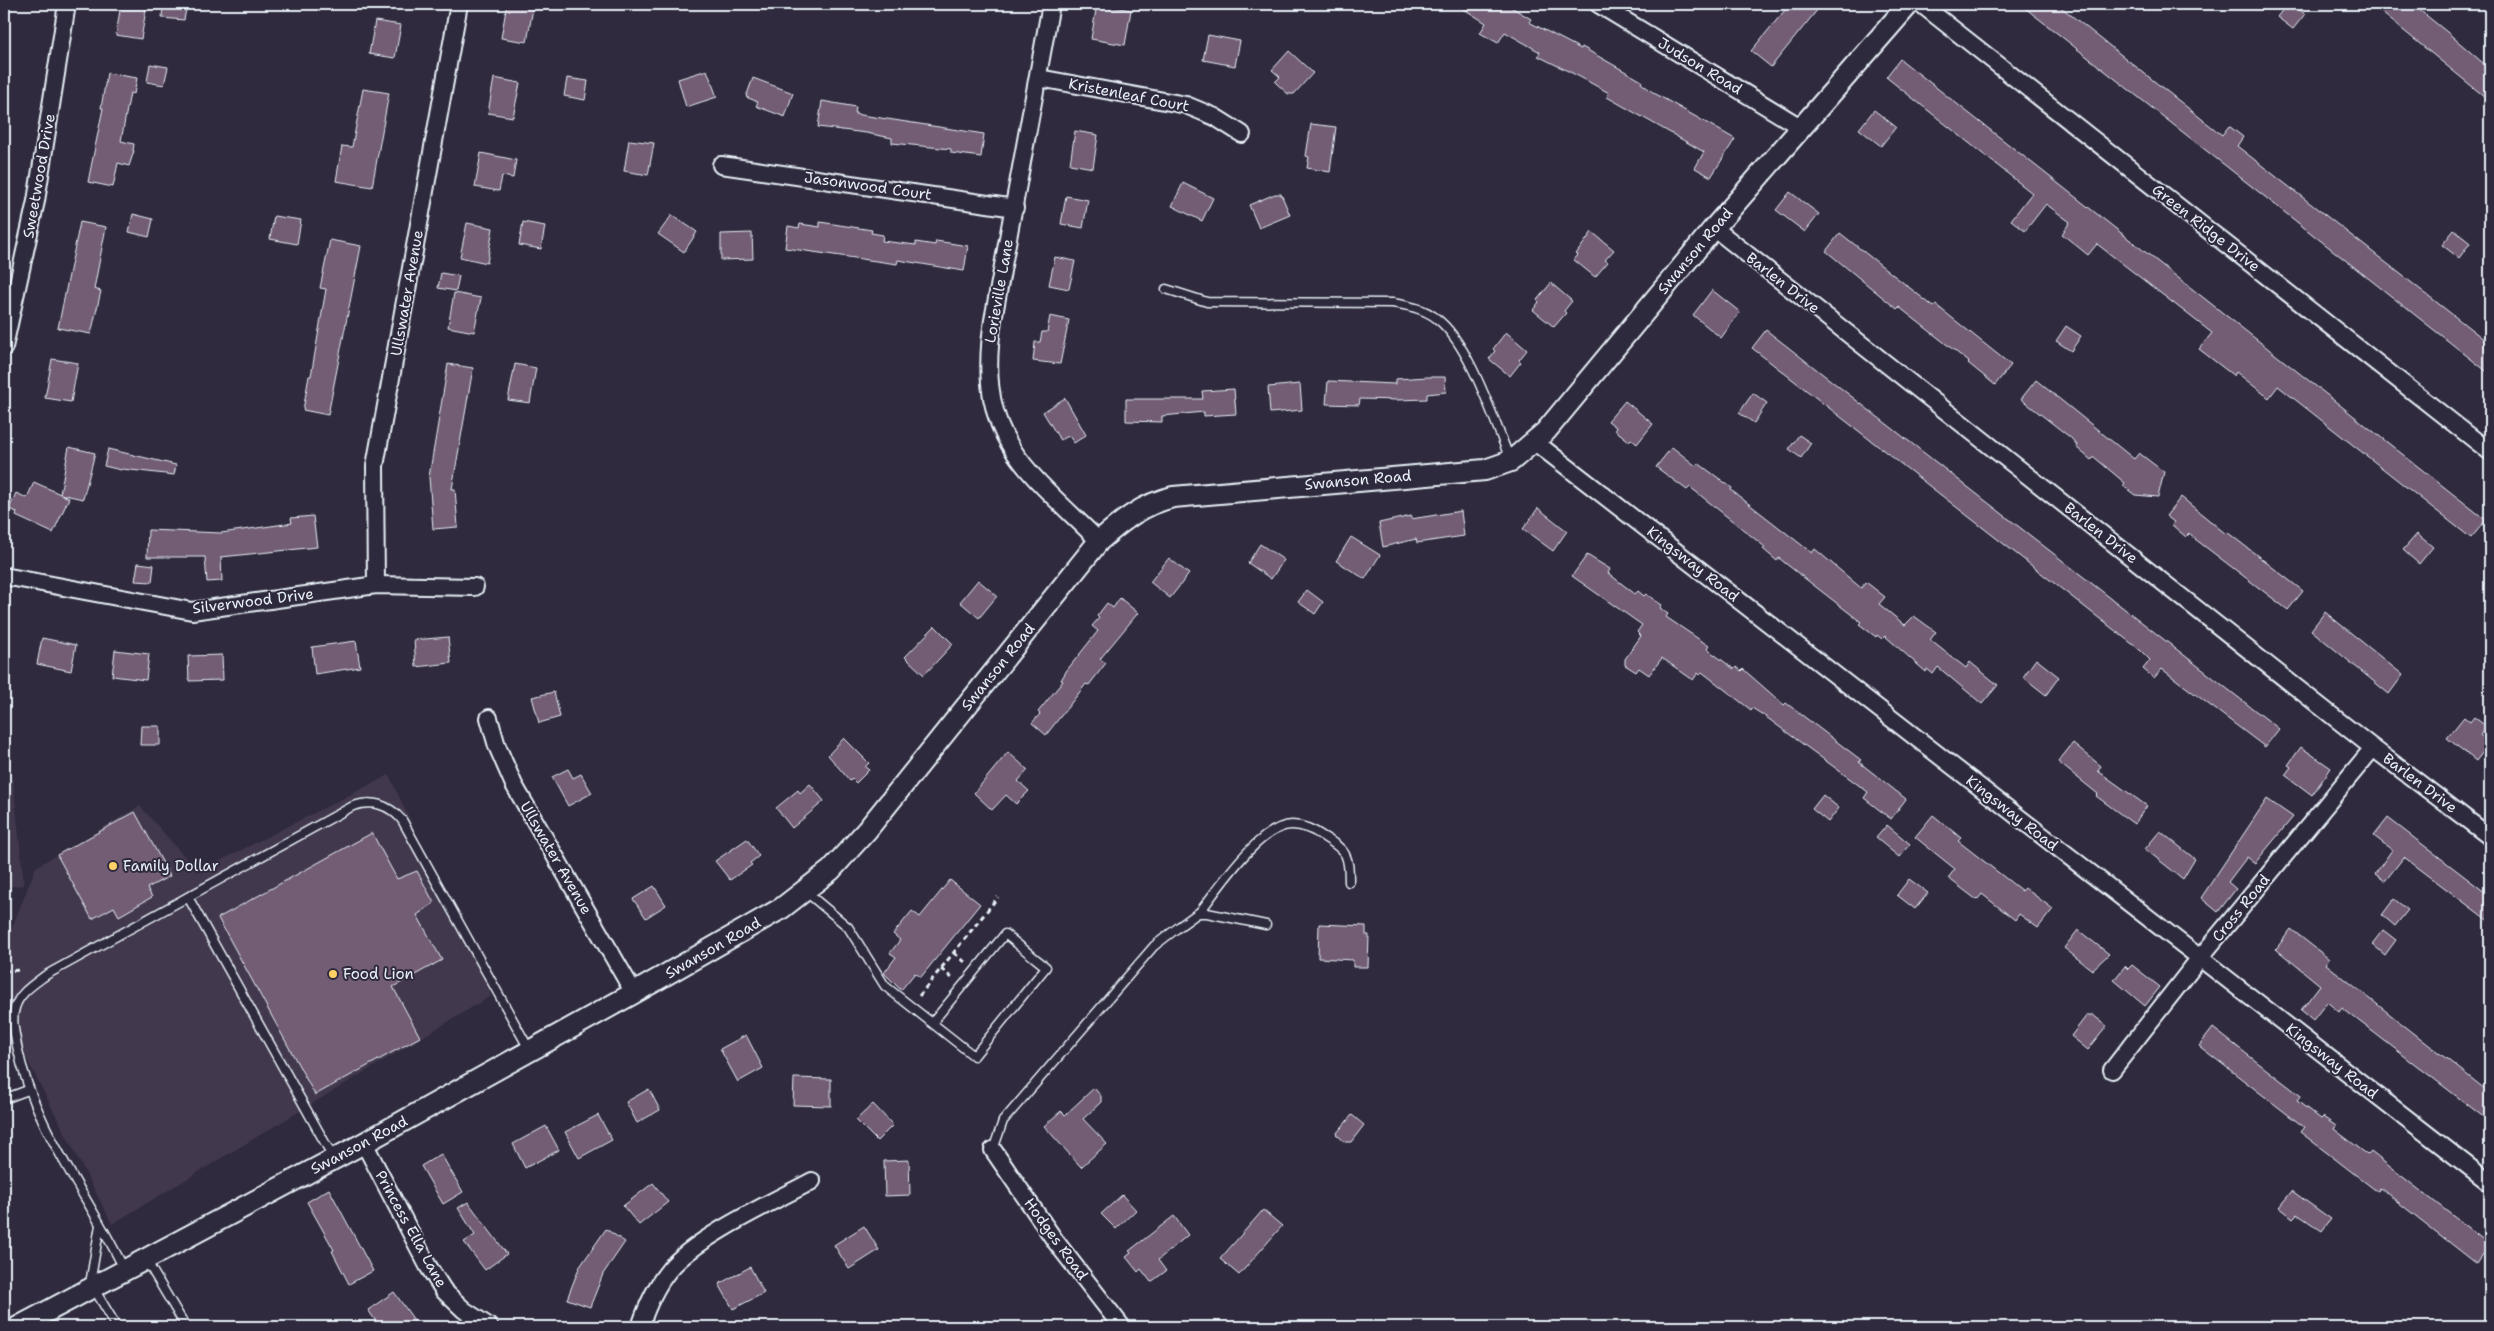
<svg xmlns="http://www.w3.org/2000/svg" width="2494" height="1331" font-family="'Shantell Sans',sans-serif">
<style>
.built{fill:#43394e}
.building{fill:#735d74;stroke:#e8f1f8}
.lines{fill:none;stroke-linecap:round;stroke-linejoin:round}
.service-casing{stroke:#e8f1f8;stroke-width:11}
.minor-casing{stroke:#e8f1f8;stroke-width:20}
.tertiary-casing{stroke:#e8f1f8;stroke-width:24}
.path{stroke:#e8f1f8;stroke-width:3;stroke-dasharray:5 4;stroke-linecap:butt}
.service{stroke:#2f2a3d;stroke-width:8}
.minor{stroke:#2f2a3d;stroke-width:16}
.tertiary{stroke:#2f2a3d;stroke-width:20}
.poi-dot{fill:#ffd166;stroke:#2f2a3d;stroke-width:2}
.labels{text-anchor:middle;stroke-width:4;stroke-linejoin:round;paint-order:stroke}
.street-label{font-size:15px;fill:#e8f1f8;stroke:#2f2a3d}
.poi-label{font-size:15px;fill:#e8f1f8;stroke:#2f2a3d;text-anchor:start}
</style>
<rect width="100%" height="100%" fill="#2f2a3d"/>
<filter id="ink" filterUnits="userSpaceOnUse"><feTurbulence type="fractalNoise" baseFrequency=".02" numOctaves="2"/><feDisplacementMap in="SourceGraphic" scale="10" xChannelSelector="R" yChannelSelector="G"/><feConvolveMatrix kernelMatrix="1 2 1 2 8 2 1 2 1" color-interpolation-filters="sRGB"/></filter>
<g filter="url(#ink)">
<g class="built">
<polygon points="389,775 491,996 112,1224 4,1015 4,948 36,867 140,806 198,872"/>
<polygon points="13,779 24,885 4,887 4,780"/>
</g>
<g class="building">
<polygon points="121,4 147,4 141,39 116,35"/>
<polygon points="163,4 187,4 184,20 162,18"/>
<polygon points="507,4 533,8 527,42 501,38"/>
<polygon points="1097,4 1131,10 1125,45 1091,39"/>
<polygon points="1456,4 1506,4 1531,19 1529,22 1581,49 1582,47 1642,81 1641,83 1654,93 1735,139 1711,177 1695,168 1704,152 1607,97 1609,93 1580,77 1538,56 1540,52 1505,32 1498,43 1480,33 1486,23"/>
<polygon points="1790,4 1822,4 1771,67 1751,51"/>
<polygon points="2020,4 2057,4 2222,135 2229,126 2243,137 2237,146 2490,344 2490,374"/>
<polygon points="2287,4 2292,4 2305,14 2293,29 2277,17"/>
<polygon points="2371,4 2412,4 2447,32 2490,69 2490,101"/>
<polygon points="375,21 401,25 395,58 369,54"/>
<polygon points="1208,35 1240,41 1235,66 1203,60"/>
<polygon points="1289,51 1313,73 1294,94 1288,94 1275,82 1280,77 1272,70"/>
<polygon points="1900,59 2486,520 2471,538 2278,386 2269,398 2236,372 2234,376 2199,349 2212,333 2097,244 2088,255 2062,234 2070,222 2046,204 2025,231 2011,220 2032,193 1886,77"/>
<polygon points="150,64 168,67 164,85 147,82"/>
<polygon points="707,70 717,97 686,107 678,79"/>
<polygon points="107,73 137,78 134,94 130,93 121,141 134,144 133,151 134,151 129,166 118,163 113,187 88,182 103,108 101,108"/>
<polygon points="494,78 520,83 513,117 488,113"/>
<polygon points="567,78 588,81 585,100 564,96"/>
<polygon points="753,78 793,93 785,117 756,106 758,102 746,97"/>
<polygon points="363,89 389,93 372,187 336,181 342,146 352,147"/>
<polygon points="822,101 856,107 855,114 984,134 981,157 951,153 951,149 892,143 892,138 866,133 818,127"/>
<polygon points="1874,110 1896,127 1881,146 1859,129"/>
<polygon points="1311,124 1336,127 1330,172 1307,168 1309,157 1306,156"/>
<polygon points="1075,131 1098,135 1093,168 1070,164"/>
<polygon points="629,140 654,143 648,175 624,171"/>
<polygon points="481,153 516,160 513,178 502,176 499,191 475,187"/>
<polygon points="1183,183 1213,198 1202,221 1172,206"/>
<polygon points="1790,192 1819,214 1805,232 1776,210"/>
<polygon points="1275,194 1281,194 1290,215 1259,228 1249,205"/>
<polygon points="1066,196 1088,200 1083,228 1061,224"/>
<polygon points="133,214 153,219 149,237 129,232"/>
<polygon points="672,215 697,232 684,252 658,234"/>
<polygon points="274,216 301,220 297,244 270,239"/>
<polygon points="80,222 106,227 94,289 101,291 91,334 58,328"/>
<polygon points="523,222 545,226 541,249 519,245"/>
<polygon points="820,222 872,230 871,233 883,235 882,241 916,245 916,242 935,245 936,241 968,246 964,271 898,260 897,264 785,248 788,226 799,228 800,224 820,227"/>
<polygon points="467,223 493,228 487,263 460,257"/>
<polygon points="2454,230 2470,243 2459,258 2442,245"/>
<polygon points="1592,232 1614,250 1605,260 1608,262 1595,277 1574,260 1578,255 1576,254"/>
<polygon points="752,233 753,259 721,260 721,234"/>
<polygon points="1840,233 1934,307 1936,305 2011,365 1995,385 1968,363 1969,362 1899,307 1897,309 1826,251"/>
<polygon points="330,240 361,246 328,415 303,410 309,376 311,376 326,289 320,288"/>
<polygon points="1055,257 1075,261 1069,289 1049,285"/>
<polygon points="441,273 459,276 456,291 438,288"/>
<polygon points="1551,283 1572,301 1564,311 1566,313 1554,327 1533,310 1539,302 1537,300"/>
<polygon points="1712,290 1740,312 1721,338 1693,315"/>
<polygon points="454,293 481,298 474,332 448,327"/>
<polygon points="1050,316 1069,320 1060,364 1033,361 1035,342 1040,342 1042,332 1047,332"/>
<polygon points="2066,326 2081,336 2071,351 2056,341"/>
<polygon points="1766,330 2279,729 2265,747 2162,669 2154,678 2143,669 2150,660 2140,650 1752,348"/>
<polygon points="1506,332 1527,350 1519,360 1521,362 1510,376 1489,359 1495,351 1493,349"/>
<polygon points="52,359 78,363 71,402 45,398"/>
<polygon points="448,364 473,368 452,489 455,489 458,527 433,529 429,477"/>
<polygon points="515,364 536,368 530,403 508,400"/>
<polygon points="1428,377 1445,377 1446,392 1427,394 1427,399 1397,400 1360,399 1359,405 1326,404 1328,381 1395,384 1395,379"/>
<polygon points="2036,380 2134,459 2139,453 2164,472 2158,497 2135,495 2123,486 2125,483 2094,457 2091,460 2076,447 2077,445 2071,438 2021,399"/>
<polygon points="1300,384 1302,410 1270,413 1268,387"/>
<polygon points="1234,389 1236,414 1204,416 1204,412 1162,416 1162,422 1126,421 1126,399 1203,399 1202,391"/>
<polygon points="1753,393 1767,403 1754,423 1739,413"/>
<polygon points="1065,398 1086,435 1074,443 1069,436 1060,440 1043,412"/>
<polygon points="1625,401 1653,424 1637,444 1631,439 1629,441 1615,430 1616,427 1608,421"/>
<polygon points="1799,435 1811,443 1801,458 1789,449"/>
<polygon points="69,447 95,453 83,499 60,494"/>
<polygon points="1672,447 1696,466 1698,463 1732,488 1731,490 1812,553 1815,549 1861,588 1866,582 1885,597 1879,604 1905,625 1914,616 1936,632 1930,640 1966,668 1970,662 1998,685 1982,704 1938,667 1933,674 1927,669 1926,672 1885,636 1882,639 1877,635 1876,637 1859,624 1861,622 1785,563 1779,558 1777,561 1763,549 1765,547 1690,487 1687,490 1656,467"/>
<polygon points="108,449 176,465 174,475 122,469 121,470 104,466"/>
<polygon points="34,482 69,498 53,533 16,516 17,512 9,509 16,493 27,498"/>
<polygon points="2181,497 2226,534 2227,532 2303,591 2288,610 2195,539 2189,534 2186,537 2172,525 2174,522 2166,516"/>
<polygon points="1538,508 1567,531 1553,551 1523,529"/>
<polygon points="1461,511 1464,536 1417,543 1416,539 1383,547 1379,523 1411,516 1411,519"/>
<polygon points="313,516 317,547 221,557 222,581 207,582 205,557 147,557 148,530 221,533 292,523 291,518"/>
<polygon points="2417,534 2433,547 2419,564 2403,550"/>
<polygon points="1351,537 1380,555 1365,579 1336,561"/>
<polygon points="1260,544 1284,560 1271,579 1248,563"/>
<polygon points="1587,555 1610,569 1608,573 1635,594 1638,591 1644,596 1646,594 1662,605 1660,608 1668,614 1666,617 1709,646 1707,649 1734,669 1736,667 1741,671 1743,669 1784,705 1786,703 1861,760 1859,762 1906,799 1891,819 1864,798 1868,792 1766,717 1752,708 1751,710 1702,672 1700,675 1698,673 1693,680 1662,658 1649,675 1639,668 1636,672 1625,665 1625,659 1641,636 1637,632 1642,625 1572,576"/>
<polygon points="1169,558 1189,574 1170,598 1150,582"/>
<polygon points="138,563 154,565 152,582 135,581"/>
<polygon points="978,580 997,596 979,618 960,602"/>
<polygon points="1307,590 1323,602 1315,614 1298,602"/>
<polygon points="1120,598 1138,613 1100,659 1106,663 1089,685 1086,684 1046,735 1032,723 1040,714 1038,712 1063,681 1061,680 1067,670 1098,631 1092,626 1099,618 1097,616 1107,603 1113,608"/>
<polygon points="2325,612 2403,675 2389,694 2311,630"/>
<polygon points="935,626 953,644 924,675 905,657"/>
<polygon points="448,637 451,663 416,667 414,640"/>
<polygon points="42,638 76,645 71,671 37,664"/>
<polygon points="356,641 360,667 315,674 312,647"/>
<polygon points="115,650 149,654 146,680 112,676"/>
<polygon points="222,655 223,680 189,681 188,656"/>
<polygon points="2036,659 2059,677 2046,695 2023,677"/>
<polygon points="554,692 560,717 539,723 532,697"/>
<polygon points="2464,717 2470,722 2474,717 2487,727 2480,735 2490,743 2476,761 2447,738"/>
<polygon points="141,726 160,726 160,745 140,745"/>
<polygon points="844,738 869,763 865,767 869,770 856,783 852,779 850,781 828,755"/>
<polygon points="2073,743 2101,766 2098,771 2147,806 2134,824 2096,796 2098,794 2058,762"/>
<polygon points="2301,747 2331,768 2312,795 2285,775 2291,767 2288,765"/>
<polygon points="1008,752 1028,770 1018,781 1029,791 1016,804 1006,795 992,810 974,793"/>
<polygon points="568,769 573,778 581,774 592,793 568,806 552,777"/>
<polygon points="810,784 824,801 792,828 776,808 798,790 800,793"/>
<polygon points="1823,795 1839,808 1828,822 1812,809"/>
<polygon points="2267,799 2293,817 2255,863 2247,857 2228,882 2236,889 2218,912 2201,898"/>
<polygon points="135,812 170,876 147,888 152,897 119,916 114,907 92,919 57,855"/>
<polygon points="1933,815 1961,838 1958,841 2022,891 2025,888 2053,909 2038,928 2019,914 2015,920 1982,894 1977,900 1948,878 1955,869 1915,837"/>
<polygon points="2388,818 2490,896 2490,922 2404,857 2385,881 2375,874 2392,850 2374,836"/>
<polygon points="1887,825 1910,844 1899,857 1876,838"/>
<polygon points="2160,831 2195,859 2183,879 2145,849"/>
<polygon points="372,833 397,879 417,871 434,903 417,915 442,960 393,987 420,1037 315,1095 218,918"/>
<polygon points="747,839 759,856 750,863 752,865 730,880 715,861"/>
<polygon points="1909,879 1928,893 1915,909 1897,895"/>
<polygon points="950,880 980,904 921,977 915,973 901,990 884,973 896,957 890,953 900,940 893,934 912,911 920,917"/>
<polygon points="654,886 666,905 646,918 633,899"/>
<polygon points="2394,899 2408,910 2395,926 2382,915"/>
<polygon points="1319,924 1366,926 1366,935 1369,935 1368,967 1353,967 1353,960 1318,958"/>
<polygon points="2291,929 2329,959 2326,964 2490,1093 2490,1122 2342,1008 2339,1012 2327,1002 2313,1020 2301,1010 2320,985 2276,949"/>
<polygon points="2078,930 2109,954 2092,970 2064,948"/>
<polygon points="2383,930 2396,940 2385,955 2372,944"/>
<polygon points="2132,965 2160,987 2145,1006 2114,980 2125,966 2128,969"/>
<polygon points="2087,1015 2093,1015 2107,1026 2088,1050 2071,1036"/>
<polygon points="2213,1028 2301,1096 2297,1101 2321,1119 2323,1117 2336,1126 2334,1129 2368,1155 2371,1152 2490,1245 2477,1264 2380,1188 2378,1191 2374,1189 2300,1132 2304,1127 2199,1046"/>
<polygon points="746,1035 763,1068 738,1082 720,1049"/>
<polygon points="794,1078 831,1079 831,1106 793,1105"/>
<polygon points="1094,1088 1101,1096 1101,1102 1083,1119 1107,1144 1081,1167 1044,1126 1061,1111 1065,1115"/>
<polygon points="649,1089 660,1110 637,1123 626,1102"/>
<polygon points="873,1104 893,1125 877,1141 856,1120"/>
<polygon points="598,1115 612,1140 579,1158 565,1132"/>
<polygon points="1352,1115 1364,1125 1351,1142 1345,1142 1336,1134"/>
<polygon points="546,1126 559,1150 525,1168 513,1144"/>
<polygon points="441,1154 463,1192 443,1204 421,1166"/>
<polygon points="909,1160 910,1195 885,1196 884,1161"/>
<polygon points="653,1183 668,1202 639,1225 623,1206"/>
<polygon points="329,1189 373,1271 349,1284 332,1251 334,1250 307,1202"/>
<polygon points="2292,1191 2331,1219 2322,1231 2297,1214 2293,1218 2279,1207"/>
<polygon points="1122,1195 1136,1210 1116,1229 1101,1214"/>
<polygon points="468,1202 507,1254 485,1270 464,1242 475,1235 458,1208"/>
<polygon points="1263,1210 1282,1226 1239,1275 1220,1259"/>
<polygon points="1174,1216 1188,1235 1158,1260 1166,1271 1151,1282 1141,1269 1138,1272 1126,1257 1131,1253 1129,1251"/>
<polygon points="864,1226 879,1250 849,1269 834,1245"/>
<polygon points="606,1229 625,1242 603,1274 590,1307 567,1299 579,1268"/>
<polygon points="750,1267 764,1293 733,1309 719,1284"/>
<polygon points="394,1292 419,1327 380,1327 368,1310"/>
</g>
<g class="lines">
<defs>
<g id="service">
<path d="M1166,289L1207,302L1393,303C1408,306 1423,308 1436,318C1469,342 1494,421 1510,459"/>
<polyline points="805,891 848,927 885,986 974,1056 1046,967 1005,934 932,1023"/>
<polyline points="188,897 334,1159"/>
<path d="M1199,913C1218,889 1259,825 1292,825C1304,825 1314,830 1324,837C1347,851 1349,855 1349,882"/>
<polyline points="4,1099 28,1090"/>
<polyline points="993,1150 1003,1121 1154,946 1180,926 1198,913 1207,913 1266,925"/>
<polyline points="146,1260 186,1327"/>
<path d="M124,1269C88,1194 34,1129 17,1046C15,1033 11,1020 15,1008C19,993 34,984 46,975L353,806C373,800 388,804 402,820L529,1049"/>
<polyline points="90,1284 100,1225"/>
<polyline points="93,1287 117,1327"/>
</g>
<g id="minor">
<path d="M1051,4L993,320C975,438 1023,466 1099,541"/>
<polyline points="1598,4 1802,128"/>
<polyline points="1921,4 2490,452"/>
<polyline points="1039,78 1186,105 1215,117 1242,134"/>
<polyline points="721,165 1015,208"/>
<polyline points="1714,228 2373,748 2490,837"/>
<polyline points="4,347 36,201 67,4"/>
<polyline points="1535,442 2490,1183"/>
<polyline points="4,576 192,611 376,585 475,587"/>
<polyline points="376,585 375,466 459,4"/>
<polyline points="489,718 497,746 514,785 634,993"/>
<polyline points="2112,1070 2199,959 2373,748"/>
<polyline points="364,1143 428,1266 444,1291 464,1310 490,1327"/>
<polyline points="993,1150 1056,1242 1122,1327"/>
<path d="M640,1327C647,1306 655,1287 669,1270C696,1237 773,1202 812,1181"/>
</g>
<path id="tertiary" d="M18,1327L364,1143L634,993L782,908L831,870L867,830L1099,541C1122,521 1143,504 1173,497L1485,470L1511,461L1546,431L1714,228L1909,4"/>
</defs>
<use href="#service" class="service-casing"/>
<use href="#minor" class="minor-casing"/>
<use href="#tertiary" class="tertiary-casing"/>
<g class="path">
<polyline points="954,953 965,962"/>
<polyline points="941,969 952,978"/>
<polyline points="4,971 21,970"/>
<polyline points="919,996 998,897"/>
</g>
<use href="#service" class="service"/>
<use href="#minor" class="minor"/>
<use href="#tertiary" class="tertiary"/>
</g>
</g>
<g class="poi-dot">
<circle cx="113" cy="866" r="5"/>
<circle cx="333" cy="974" r="5"/>
</g>
<g class="labels">
<g class="street-label">
<text transform="translate(1700 66) rotate(31)" y="5">Judson Road</text>
<text transform="translate(1129 95) rotate(11)" y="5">Kristenleaf Court</text>
<text transform="translate(39 176) rotate(-80)" y="5">Sweetwood Drive</text>
<text transform="translate(868 186) rotate(8)" y="5">Jasonwood Court</text>
<text transform="translate(2206 228) rotate(38)" y="5">Green Ridge Drive</text>
<text transform="translate(1695 251) rotate(-50)" y="5">Swanson Road</text>
<text transform="translate(1783 283) rotate(38)" y="5">Barlen Drive</text>
<text transform="translate(999 291) rotate(-80)" y="5">Lorieville Lane</text>
<text transform="translate(407 293) rotate(-80)" y="5">Ullswater Avenue</text>
<text transform="translate(1358 480) rotate(-5)" y="5">Swanson Road</text>
<text transform="translate(2101 533) rotate(38)" y="5">Barlen Drive</text>
<text transform="translate(1693 564) rotate(38)" y="5">Kingsway Road</text>
<text transform="translate(253 601) rotate(-7)" y="5">Silverwood Drive</text>
<text transform="translate(998 667) rotate(-51)" y="5">Swanson Road</text>
<text transform="translate(2420 783) rotate(37)" y="5">Barlen Drive</text>
<text transform="translate(2012 813) rotate(38)" y="5">Kingsway Road</text>
<text transform="translate(556 858) rotate(60)" y="5">Ullswater Avenue</text>
<text transform="translate(2241 908) rotate(-51)" y="5">Cross Road</text>
<text transform="translate(713 948) rotate(-30)" y="5">Swanson Road</text>
<text transform="translate(2332 1061) rotate(38)" y="5">Kingsway Road</text>
<text transform="translate(359 1145) rotate(-28)" y="5">Swanson Road</text>
<text transform="translate(411 1229) rotate(61)" y="5">Princess Ella Lane</text>
<text transform="translate(1056 1239) rotate(54)" y="5">Hodges Road</text>
</g>
<g class="poi-label">
<text x="123" y="871">Family Dollar</text>
<text x="343" y="979">Food Lion</text>
</g>
</g>
<rect width="2494" height="1331" fill="none" stroke="#2f2a3d" stroke-width="20"/>
<rect x="10" y="10" width="2474" height="1311" fill="none" stroke="#e8f1f8" stroke-width="2" filter="url(#ink)"/>
</svg>
